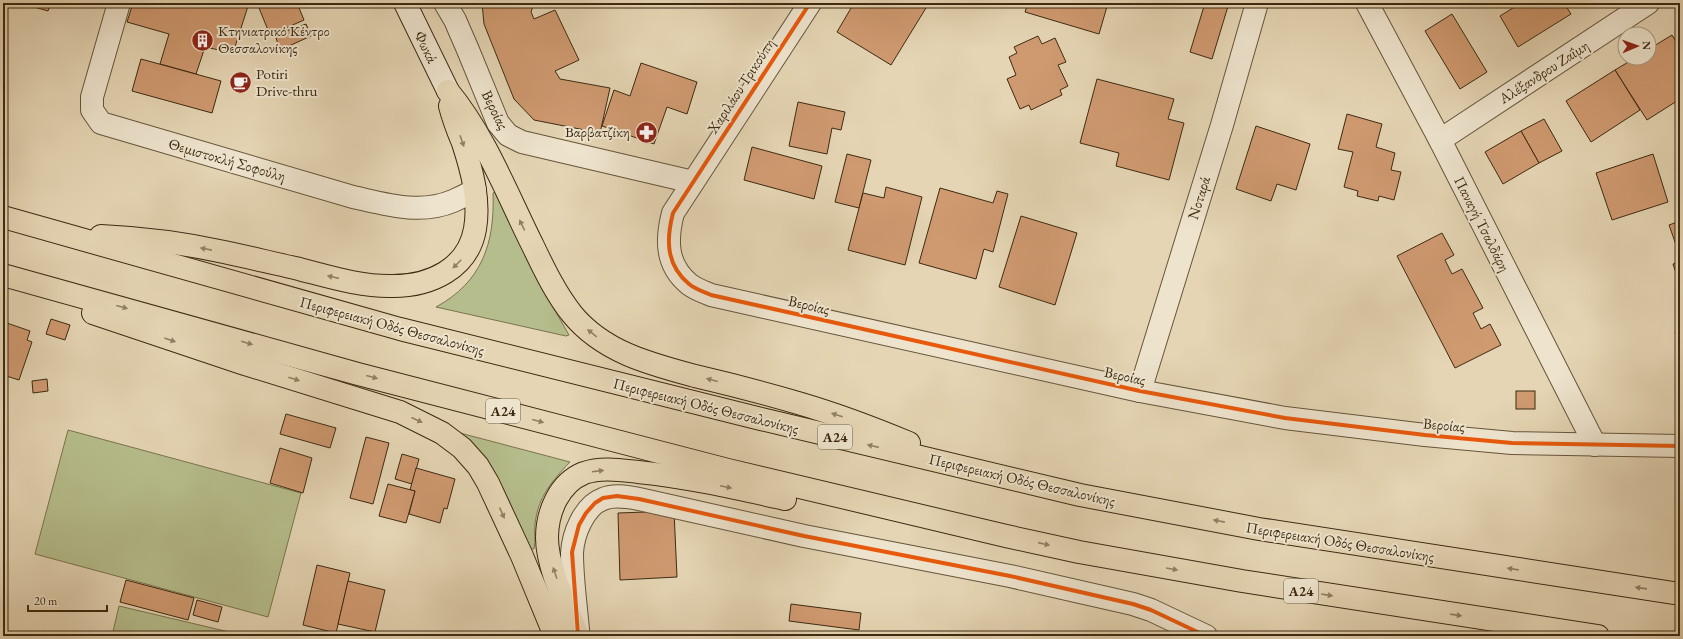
<svg xmlns="http://www.w3.org/2000/svg" width="1683" height="639" font-family="'EB Garamond',serif">
<style>
.green{fill:#b6bd8c;stroke:#79744e}
.building{fill:#d09a71;stroke:#3c2a11}
.lines{fill:none;stroke-linecap:round;stroke-linejoin:round}
.minor-casing{stroke:#66553a;stroke-width:24}
.secondary-casing{stroke:#3c2a11;stroke-width:24}
.trunk-casing{stroke:#3c2a11;stroke-width:24}
.minor{stroke:#eee4ce;stroke-width:22}
.secondary{stroke:#eee4ce;stroke-width:22}
.trunk{stroke:#e5d5b4;stroke-width:22}
.cycleway-casing{stroke:#eee4ce;stroke-width:6}
.cycleway{stroke:#e8590c;stroke-width:4}
.oneway{fill:#908062}
.labels{text-anchor:middle;stroke-width:4;stroke-linejoin:round;paint-order:stroke}
.shield{fill:#eee4ce;stroke:#71624a;stroke-width:1}
.shield-label{font-size:14px;font-weight:bold;fill:#3c2a11}
.poi-label{font-size:15px;fill:#3c2a11;stroke:#eee4ce;text-anchor:start}
.street-label{font-size:15px;fill:#3c2a11;stroke:#eee4ce}
</style>
<rect width="100%" height="100%" fill="#e5d5b4"/>
<filter id="stains"><feTurbulence type="fractalNoise" baseFrequency=".005" numOctaves="4"/><feColorMatrix values="0 0 0 0 .2 0 0 0 0 .09 0 0 0 0 .02 0 0 0 .5 -.17"/></filter>
<radialGradient id="worn" r=".72"><stop offset=".6" stop-color="#630" stop-opacity="0"/><stop offset="1" stop-color="#630" stop-opacity=".3"/></radialGradient>
<g class="green">
<path d="M495,192L537,279L569,335L566,336L436,307C482,282 495,243 493,193Z"/>
<polygon points="68,430 301,493 268,617 35,554"/>
<path d="M460,433L570,462C552,481 538,497 535,524C534,532 536,541 534,549H529Z"/>
<polygon points="119,606 246,636 112,636"/>
</g>
<g class="building">
<polygon points="36,3 51,3 48,11 34,7"/>
<polygon points="133,3 249,3 233,53 205,47 196,74 160,64 169,34 127,22"/>
<polygon points="257,3 297,3 304,20 270,35"/>
<polygon points="482,3 534,3 531,12 534,19 555,10 579,60 555,71 560,79 610,88 600,133 534,120 514,99 484,24"/>
<polygon points="854,3 929,3 891,65 837,32"/>
<polygon points="1028,3 1108,3 1099,34 1025,12"/>
<polygon points="1205,3 1229,3 1212,59 1190,52"/>
<polygon points="1521,3 1564,3 1571,14 1518,47 1500,16"/>
<polygon points="1452,14 1487,72 1460,89 1425,31"/>
<polygon points="306,24 311,36 280,50 275,35"/>
<polygon points="1672,35 1680,48 1680,99 1647,120 1615,70 1635,58 1649,58 1649,49"/>
<polygon points="1038,36 1042,44 1055,38 1066,62 1058,65 1068,86 1060,90 1062,95 1031,110 1029,105 1020,109 1007,79 1016,75 1009,57 1017,53 1014,47"/>
<polygon points="141,59 221,81 212,113 132,91"/>
<polygon points="641,63 697,82 687,114 667,107 654,144 602,126 614,90 630,96"/>
<polygon points="1615,70 1640,110 1591,142 1566,101"/>
<polygon points="1097,79 1174,99 1168,119 1184,123 1169,180 1116,166 1119,153 1080,143"/>
<polygon points="798,102 845,112 841,130 832,128 827,154 789,146"/>
<polygon points="1347,114 1382,124 1376,147 1395,153 1391,170 1401,172 1394,200 1379,196 1378,201 1357,196 1358,191 1344,187 1353,152 1338,149"/>
<polygon points="1544,119 1562,151 1539,163 1521,131"/>
<polygon points="1256,126 1310,144 1296,190 1277,184 1271,201 1236,189"/>
<polygon points="1521,131 1539,163 1503,184 1485,152"/>
<polygon points="752,147 822,166 814,199 744,180"/>
<polygon points="847,154 871,160 859,208 835,202"/>
<polygon points="1653,154 1668,202 1612,220 1596,173"/>
<polygon points="886,187 922,197 905,265 848,250 863,193 884,198"/>
<polygon points="940,188 993,203 997,191 1008,194 993,252 984,249 976,279 919,263"/>
<polygon points="1021,216 1077,233 1055,305 999,287"/>
<polygon points="1680,221 1680,256 1669,225"/>
<polygon points="1442,233 1454,255 1445,260 1452,274 1462,269 1483,308 1473,313 1481,329 1490,324 1501,345 1455,368 1397,256"/>
<polygon points="1680,262 1680,285 1673,264"/>
<polygon points="51,319 70,325 65,340 46,334"/>
<polygon points="4,322 30,331 27,340 32,342 19,380 3,375"/>
<polygon points="1680,330 1680,355 1675,332"/>
<polygon points="47,379 48,391 33,393 32,381"/>
<rect x="1516" y="391" width="19" height="18"/>
<polygon points="286,414 336,428 330,448 280,434"/>
<polygon points="366,437 389,443 373,504 350,498"/>
<polygon points="280,448 312,458 303,493 270,483"/>
<polygon points="402,454 419,459 412,484 395,479"/>
<polygon points="416,468 455,479 447,509 444,508 440,523 409,514 415,491 410,490"/>
<polygon points="388,484 415,491 406,523 379,516"/>
<polygon points="674,511 677,577 620,580 618,513"/>
<polygon points="317,565 350,573 336,633 303,625"/>
<polygon points="126,580 194,598 188,620 120,602"/>
<polygon points="348,581 385,590 375,632 338,624"/>
<polygon points="197,600 222,607 218,622 193,615"/>
<polygon points="791,604 861,613 859,630 789,621"/>
</g>
<g class="lines">
<defs>
<g id="minor">
<path d="M119,3L92,97V110L101,123L353,197C385,204 420,215 453,201C460,198 468,194 475,190"/>
<polyline points="445,3 455,20 468,50 498,123 508,135 522,142 693,182"/>
<path d="M810,3L673,213C666,240 666,265 689,284C695,289 704,292 711,295L1140,391L1285,418L1425,435L1512,443L1680,446"/>
<polyline points="1367,3 1440,140 1595,445"/>
<polyline points="1440,140 1648,3"/>
<polyline points="1140,391 1222,125 1257,3"/>
<path d="M578,630C576,605 572,579 572,553C573,534 584,506 603,499C614,494 628,497 639,499L804,536L1010,576L1133,604L1151,610L1206,636"/>
</g>
<polyline id="secondary" points="405,3 448,91"/>
<g id="trunk">
<path d="M448,91C485,136 507,194 533,246C544,269 556,294 572,314C603,352 650,364 695,376C729,384 764,393 798,403C836,414 873,428 909,443"/>
<polyline points="3,217 400,329 761,419 1080,495 1259,529 1680,594"/>
<path d="M101,236C143,238 183,243 224,252C248,257 272,263 295,268C327,276 360,287 393,286C430,286 468,269 475,229C480,200 472,171 463,143C458,131 453,118 450,106"/>
<polyline points="3,275 358,374 728,470 1006,536 1079,552 1242,581 1598,636"/>
<polyline points="93,313 245,364 400,412 442,433 462,448 478,466 488,483 522,556 555,636"/>
<path d="M578,636C567,608 547,567 547,538C547,512 559,483 584,473C601,467 620,470 638,472C688,477 736,488 785,499"/>
</g>
</defs>
<use href="#minor" class="minor-casing"/>
<use href="#secondary" class="secondary-casing"/>
<use href="#trunk" class="trunk-casing"/>
<use href="#minor" class="minor"/>
<use href="#secondary" class="secondary"/>
<use href="#trunk" class="trunk"/>
<defs>
<g id="cycleway">
<path d="M810,3L673,213C666,240 666,265 689,284C695,289 704,292 711,295L1140,391L1285,418L1425,435L1512,443L1680,446"/>
<polyline points="578,635 572,552 579,525 586,513 595,503 603,498 617,496 639,499 804,536 1010,576 1133,604 1151,610 1206,636"/>
</g>
</defs>
<use href="#cycleway" class="cycleway-casing"/>
<use href="#cycleway" class="cycleway"/>
</g>
<defs><path id="oneway-solid" d="M-6-.8H1V-3.2L6.5 0L1 3.2V.8H-6Z"/></defs>
<g class="oneway">
<use href="#oneway-solid" transform="translate(462 141) rotate(71)"/>
<use href="#oneway-solid" transform="translate(522 225) rotate(-116)"/>
<use href="#oneway-solid" transform="translate(206 249) rotate(-169)"/>
<use href="#oneway-solid" transform="translate(457 264) rotate(135)"/>
<use href="#oneway-solid" transform="translate(333 277) rotate(-167)"/>
<use href="#oneway-solid" transform="translate(122 307) rotate(15)"/>
<use href="#oneway-solid" transform="translate(592 333) rotate(-141)"/>
<use href="#oneway-solid" transform="translate(170 340) rotate(19)"/>
<use href="#oneway-solid" transform="translate(247 343) rotate(16)"/>
<use href="#oneway-solid" transform="translate(372 377) rotate(15)"/>
<use href="#oneway-solid" transform="translate(294 379) rotate(17)"/>
<use href="#oneway-solid" transform="translate(712 380) rotate(-165)"/>
<use href="#oneway-solid" transform="translate(837 415) rotate(-162)"/>
<use href="#oneway-solid" transform="translate(417 420) rotate(25)"/>
<use href="#oneway-solid" transform="translate(538 421) rotate(15)"/>
<use href="#oneway-solid" transform="translate(873 446) rotate(-167)"/>
<use href="#oneway-solid" transform="translate(598 471) rotate(-7)"/>
<use href="#oneway-solid" transform="translate(726 487) rotate(12)"/>
<use href="#oneway-solid" transform="translate(502 513) rotate(66)"/>
<use href="#oneway-solid" transform="translate(1219 521) rotate(-169)"/>
<use href="#oneway-solid" transform="translate(1044 544) rotate(13)"/>
<use href="#oneway-solid" transform="translate(1172 569) rotate(10)"/>
<use href="#oneway-solid" transform="translate(1513 569) rotate(-171)"/>
<use href="#oneway-solid" transform="translate(555 573) rotate(-109)"/>
<use href="#oneway-solid" transform="translate(1641 588) rotate(-172)"/>
<use href="#oneway-solid" transform="translate(1327 595) rotate(9)"/>
<use href="#oneway-solid" transform="translate(1456 615) rotate(8)"/>
</g>
<defs>
<symbol id="building-disc" viewBox="-11 -11 22 22"><circle r="9.5" fill="#8f2418" stroke="#eee4ce"/><path d="M-4-6H4V6H1V3H-1V6H-4ZM-2.5-4.3h1.7v1.8h-1.7ZM.8-4.3h1.7v1.8H.8ZM-2.5-1h1.7V.8h-1.7ZM.8-1h1.7V.8H.8Z" fill="#fff"/></symbol>
<symbol id="cafe-disc" viewBox="-11 -11 22 22"><circle r="9.5" fill="#8f2418" stroke="#eee4ce"/><path d="M-5.5-4.5H6V0H3Q3 3.5 0 3.5H-2.5Q-5.5 3.5-5.5 0ZM3-3.2v2h1.7v-2ZM-6 4.5H4V6H-6Z" fill="#fff"/></symbol>
<symbol id="pharmacy-disc" viewBox="-11 -11 22 22"><circle r="9.5" fill="#8f2418" stroke="#eee4ce"/><path d="M-2-6h4v4h4v4h-4v4h-4v-4h-4v-4h4Z" fill="#fff"/></symbol>
</defs>
<g fill-rule="evenodd">
<use href="#building-disc" x="190" y="28" width="25" height="25"/>
<use href="#cafe-disc" x="228" y="70" width="25" height="25"/>
<use href="#pharmacy-disc" x="634" y="120" width="25" height="25"/>
</g>
<g class="labels">
<g class="shield">
<rect x="486" y="399" width="34" height="24" rx="3"/>
<rect x="818" y="425" width="34" height="24" rx="3"/>
<rect x="1284" y="579" width="34" height="24" rx="3"/>
</g>
<g class="shield-label">
<text x="503" y="416">Α24</text>
<text x="835" y="442">Α24</text>
<text x="1301" y="596">Α24</text>
</g>
<g class="poi-label">
<text x="218" y="36">Κτηνιατρικό Κέντρο<tspan x="218" dy="17">Θεσσαλονίκης</tspan></text>
<text x="256" y="79">Potiri<tspan x="256" dy="17">Drive-thru</tspan></text>
<text x="630" y="137" text-anchor="end">Βαρβατζίκη</text>
</g>
<g class="street-label">
<text transform="translate(426 47) rotate(64)" y="5">Φωκά</text>
<text transform="translate(1544 72) rotate(-33)" y="5">Αλέξανδρου Ζαΐμη</text>
<text transform="translate(741 86) rotate(-57)" y="5">Χαριλάου Τρικούπη</text>
<text transform="translate(495 110) rotate(64)" y="5">Βεροίας</text>
<text transform="translate(227 160) rotate(16)" y="5">Θεμιστοκλή Σοφούλη</text>
<text transform="translate(1199 198) rotate(-73)" y="5">Νοταρά</text>
<text transform="translate(1482 224) rotate(63)" y="5">Παναγή Τσαλδάρη</text>
<text transform="translate(809 305) rotate(13)" y="5">Βεροίας</text>
<text transform="translate(392 326) rotate(15)" y="5">Περιφερειακή Οδός Θεσσαλονίκης</text>
<text transform="translate(1125 376) rotate(12)" y="5">Βεροίας</text>
<text transform="translate(706 406) rotate(14)" y="5">Περιφερειακή Οδός Θεσσαλονίκης</text>
<text transform="translate(1444 425) rotate(5)" y="5">Βεροίας</text>
<text transform="translate(1022 480) rotate(13)" y="5">Περιφερειακή Οδός Θεσσαλονίκης</text>
<text transform="translate(1340 542) rotate(9)" y="5">Περιφερειακή Οδός Θεσσαλονίκης</text>
</g>
</g>
<rect width="1683" height="639" fill="none" stroke="#e5d5b4" stroke-width="16"/>
<rect x="4" y="4" width="1675" height="631" fill="none" stroke="#3c2a11" stroke-width="2"/>
<rect x="8" y="8" width="1667" height="623" fill="none" stroke="#3c2a11"/>
<g transform="translate(1637 46) rotate(88)"><circle r="19" fill="#eee4ce" stroke="#a79a82"/>
<path d="M0-3L7 15L0 10L-7 15Z" fill="#8f2418"/>
<text y="-6" font-size="11" font-weight="bold" text-anchor="middle" fill="#3c2a11">N</text>
</g>
<path d="M28 605v6h79v-6" fill="none" stroke="#3c2a11" stroke-width="2"/>
<text x="34" y="605" font-size="12" fill="#3c2a11" stroke="#eee4ce" stroke-width="3" paint-order="stroke">20 m</text>
<rect width="100%" height="100%" filter="url(#stains)"/>
<rect width="100%" height="100%" fill="url(#worn)"/>
</svg>
